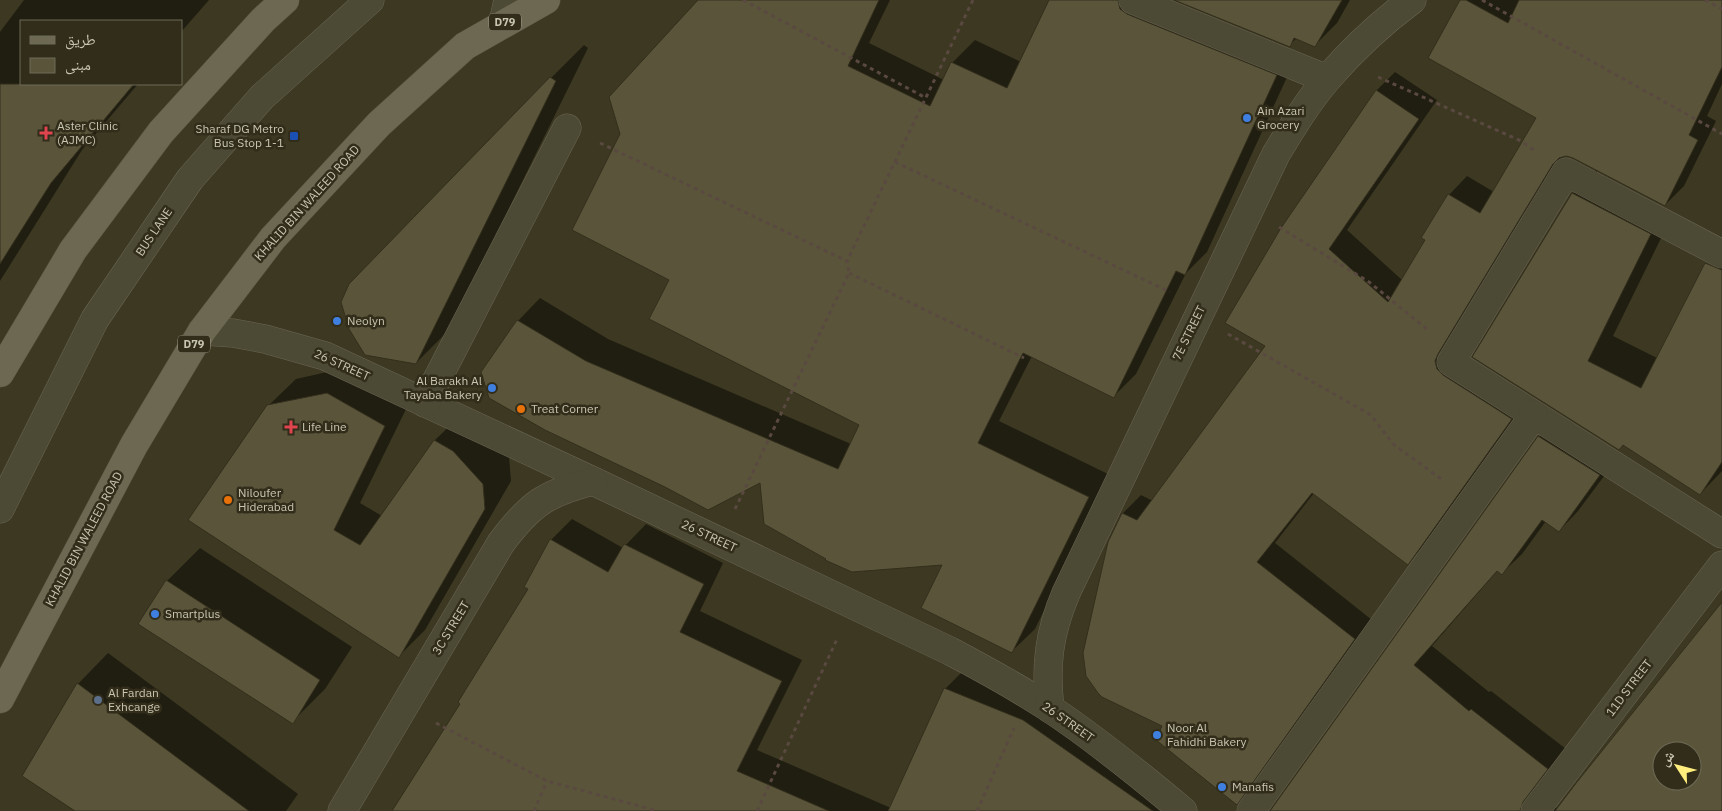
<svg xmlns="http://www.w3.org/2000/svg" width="1722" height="811" font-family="'IBM Plex Sans','Noto Naskh Arabic',sans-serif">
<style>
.shadow{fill:#0007;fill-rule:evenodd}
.building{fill:#5a553a;stroke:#332f1c;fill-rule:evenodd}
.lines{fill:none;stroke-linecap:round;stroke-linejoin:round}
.minor-casing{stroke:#6a6653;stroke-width:29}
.major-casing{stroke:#585541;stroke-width:29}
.path{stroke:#5a4940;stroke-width:3;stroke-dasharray:4 4;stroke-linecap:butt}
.minor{stroke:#4c4935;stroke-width:28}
.major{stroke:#6d6852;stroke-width:28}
.shop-dot{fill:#3f7fe0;stroke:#312d1a;stroke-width:2}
.health-dot{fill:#e0444e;stroke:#312d1a;stroke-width:2}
.transit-dot{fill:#1a4fb4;stroke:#312d1a;stroke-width:2}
.food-dot{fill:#e8710a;stroke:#312d1a;stroke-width:2}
.service-dot{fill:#5c6f8a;stroke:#312d1a;stroke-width:2}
.labels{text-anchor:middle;stroke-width:5;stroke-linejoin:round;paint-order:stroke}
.shield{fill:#312d1a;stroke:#9b9783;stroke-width:1}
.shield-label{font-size:11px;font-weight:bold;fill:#c8c5b0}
.poi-label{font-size:12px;fill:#c8c5b0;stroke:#312d1a;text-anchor:start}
.street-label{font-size:12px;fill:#c8c5b0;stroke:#312d1a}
</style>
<rect width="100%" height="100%" fill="#3c3821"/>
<g class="shadow">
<polygon points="24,0 209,0 181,32 181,21 21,21 21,84 138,84 82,150 0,281 0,32"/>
<polygon points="699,0 890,0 869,43 944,80 952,63 975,40 1021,62 1050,0 1168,0 1298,53 1207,252 1186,273 1136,374 1114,396 1032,356 999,421 1110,475 1035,629 1012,651 944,564 761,481 518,321 540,298 608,339 851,444 860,424 671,279"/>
<polygon points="1178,0 1350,0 1337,23 1315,45 1297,38 1289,45"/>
<polygon points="1461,0 1722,0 1722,84 1707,116 1716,121 1684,186 1665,205 1598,170 1592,180 1666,228 1613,336 1657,358 1694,288 1719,263 1722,265 1722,471 1700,494 1624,444 1474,357 1573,193 1597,169 1573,157 1564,156 1456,334 1455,350 1530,400 1426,544 1408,563 1314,493 1275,543 1372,620 1256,785 1237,804 1164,725 1123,513 1141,495 1153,501 1267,346 1282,229 1377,90 1395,72 1437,100 1347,230 1402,280 1426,240 1449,195 1467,176 1494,192 1538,118"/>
<polygon points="584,45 588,48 449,330 416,363 551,78"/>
<polygon points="354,366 411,399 360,503 382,516 435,440 462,414 509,457 511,481 425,630 399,656 268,406 296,379"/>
<path d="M1559,417L1619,456L1578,511L1559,531L1546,521L1522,554L1502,573L1498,570L1432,646L1489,692L1491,691L1566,749L1554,808L1560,807L1722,602V811H1272L1539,437ZM1662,751H1692V781H1662Z"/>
<polygon points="572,519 623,548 646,524 723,563 700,611 802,660 757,750 891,808 945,689 966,668 1183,811 395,811 462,703 530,589 551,540"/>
<polygon points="200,548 352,647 325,689 292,722 167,581"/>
<polygon points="108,653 298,794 286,811 78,811 24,776 78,684"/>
</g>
<g class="building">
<polygon points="698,0 879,0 848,66 930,106 951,62 1007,88 1049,0 1118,0 1120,9 1127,14 1277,75 1185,275 1176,271 1114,398 1023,353 978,443 1089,497 1012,653 921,608 942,565 852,572 825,560 826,559 764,524 760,483 708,510 665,487 545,430 489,398 481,372 517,320 586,361 838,469 859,425 649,319 669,280 572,230 620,134 609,97"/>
<polygon points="1174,0 1342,0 1315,47 1294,38 1290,47"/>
<polygon points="1460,0 1466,0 1508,23 1519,0 1722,0 1722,67 1689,135 1698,140 1665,206 1573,158 1566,156 1559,158 1553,164 1438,354 1435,361 1437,369 1443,375 1512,419 1408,565 1312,493 1257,562 1355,639 1237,805 1156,740 1162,726 1102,697 1098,693 1086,676 1083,653 1108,542 1122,513 1137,520 1265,346 1225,323 1281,228 1376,90 1419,119 1329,249 1388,302 1425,240 1421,238 1448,194 1480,213 1536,118 1428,58"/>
<polygon points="550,77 556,81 416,364 365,355 349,329 341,302 349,284"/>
<polygon points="0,84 134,84 51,183 0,264"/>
<polygon points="1572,193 1651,234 1588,361 1641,388 1705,263 1722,270 1722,462 1700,495 1623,445 1619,450 1472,357"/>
<polygon points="327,393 385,426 334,530 360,545 434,440 453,451 483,484 485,509 399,658 188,520 267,405"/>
<polygon points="1538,436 1600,475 1559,532 1542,520 1502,575 1497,571 1414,665 1469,711 1471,709 1548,769 1523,802 1520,811 1270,811"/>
<polygon points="550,539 608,572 624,544 704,584 680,632 782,681 737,771 829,811 392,811 460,704 458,702 528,589 524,587"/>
<polygon points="166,580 320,680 293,724 138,624"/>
<path d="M1722,602V811H1555L1577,782ZM1662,751H1692V781H1662Z"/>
<polygon points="77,683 249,811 75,811 22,776"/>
<polygon points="944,688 1023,720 1153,811 888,811"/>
</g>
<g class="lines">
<defs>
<g id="minor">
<polyline points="1133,0 1327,79"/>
<polyline points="503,23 508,0"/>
<polyline points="1722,254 1566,172 1451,362 1722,534"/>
<path d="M202,331L233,333L265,339L325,356L593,481L950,651C984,669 1017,687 1049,708C1096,739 1140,775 1183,811"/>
<polyline points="425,403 567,128"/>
<polyline points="0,509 95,319 190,179 262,97 370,0"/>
<path d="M1050,709C1045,665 1049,633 1066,593L1276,154C1292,128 1308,101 1328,78C1353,49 1381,23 1412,0"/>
<path d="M342,811L501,543C530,504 546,493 593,481"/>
<polyline points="1251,811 1534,415"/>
<polyline points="1535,811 1722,565"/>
</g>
<g id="major">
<polyline points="0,373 73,250 161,132 263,20 285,0"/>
<polyline points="0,699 134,445 202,331 273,238 379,124 465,46 546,0"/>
</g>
</defs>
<use href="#minor" class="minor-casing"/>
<use href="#major" class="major-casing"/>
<g class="path">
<polyline points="743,0 926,98"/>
<polyline points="1482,0 1722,134"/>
<polyline points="1705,0 1722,9"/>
<polyline points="1378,77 1521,141 1537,152"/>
<polyline points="600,143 847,261"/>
<polyline points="895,162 1170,292"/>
<polyline points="1279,227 1369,282 1428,330"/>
<polyline points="849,273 1024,358"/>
<polyline points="1228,334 1371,415 1393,444 1444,481"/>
<polyline points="735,509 849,273 847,261 973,0"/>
<polyline points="436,723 547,781 658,811"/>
<polyline points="534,811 547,781"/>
<polyline points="757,811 838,637"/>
<polyline points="977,811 1014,728"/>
</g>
<use href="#minor" class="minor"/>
<use href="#major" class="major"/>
</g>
<g class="shop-dot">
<circle cx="1247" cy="118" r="5"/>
<circle cx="337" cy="321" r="5"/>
<circle cx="492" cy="388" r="5"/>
<circle cx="155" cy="614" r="5"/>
<circle cx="1157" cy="735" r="5"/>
<circle cx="1222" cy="787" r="5"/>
</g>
<g class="health-dot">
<path d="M43.5 125.5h5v5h5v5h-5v5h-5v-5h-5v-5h5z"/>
<path d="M288.5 419.5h5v5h5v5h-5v5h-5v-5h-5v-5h5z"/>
</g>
<rect class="transit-dot" x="289" y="131" width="10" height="10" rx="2.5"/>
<g class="food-dot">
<circle cx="521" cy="409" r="5"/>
<circle cx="228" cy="500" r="5"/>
</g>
<circle class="service-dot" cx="98" cy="700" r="5"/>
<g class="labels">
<g class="shield">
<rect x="489" y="13.5" width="32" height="17" rx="4"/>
<rect x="178" y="335.5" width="32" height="17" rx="4"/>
</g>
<g class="shield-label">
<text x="505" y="26">D79</text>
<text x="194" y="348">D79</text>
</g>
<g class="poi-label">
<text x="1257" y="115">Ain Azari<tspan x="1257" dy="14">Grocery</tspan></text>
<text x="57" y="130">Aster Clinic<tspan x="57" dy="14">(AJMC)</tspan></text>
<text x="284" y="133" text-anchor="end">Sharaf DG Metro<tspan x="284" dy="14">Bus Stop 1-1</tspan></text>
<text x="347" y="325">Neolyn</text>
<text x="482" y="385" text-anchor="end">Al Barakh Al<tspan x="482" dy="14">Tayaba Bakery</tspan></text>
<text x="531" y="413">Treat Corner</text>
<text x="302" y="431">Life Line</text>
<text x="238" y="497">Niloufer<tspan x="238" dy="14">Hiderabad</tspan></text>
<text x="165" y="618">Smartplus</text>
<text x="108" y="697">Al Fardan<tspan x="108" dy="14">Exhcange</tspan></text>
<text x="1167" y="732">Noor Al<tspan x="1167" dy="14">Fahidhi Bakery</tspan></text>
<text x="1232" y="791">Manafis</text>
</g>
<g class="street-label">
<text transform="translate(307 203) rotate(-48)" y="4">KHALID BIN WALEED ROAD</text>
<text transform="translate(154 232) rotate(-56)" y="4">BUS LANE</text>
<text transform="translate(1189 333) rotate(-64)" y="4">7E STREET</text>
<text transform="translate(342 365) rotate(24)" y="4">26 STREET</text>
<text transform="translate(709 536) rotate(25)" y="4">26 STREET</text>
<text transform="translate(84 539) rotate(-62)" y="4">KHALID BIN WALEED ROAD</text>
<text transform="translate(451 628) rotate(-59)" y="4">3C STREET</text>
<text transform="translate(1629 688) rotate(-53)" y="4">11D STREET</text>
<text transform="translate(1068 722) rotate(35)" y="4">26 STREET</text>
</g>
</g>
<rect x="20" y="20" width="162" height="65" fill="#312d1a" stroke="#6d6a56"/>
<rect x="30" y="36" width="25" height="8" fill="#6d6852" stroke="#6d6a56"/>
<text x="65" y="45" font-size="15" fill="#c8c5b0">طريق</text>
<rect x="30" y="58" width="25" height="15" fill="#5a553a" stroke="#6d6a56"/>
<text x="65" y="70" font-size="15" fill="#c8c5b0">مبنى</text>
<g transform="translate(1677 766) rotate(306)"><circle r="24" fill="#312d1a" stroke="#6d6a56"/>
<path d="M0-4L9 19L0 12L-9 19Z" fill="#ffee7e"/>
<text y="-8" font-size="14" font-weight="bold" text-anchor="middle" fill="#c8c5b0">ش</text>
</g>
</svg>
